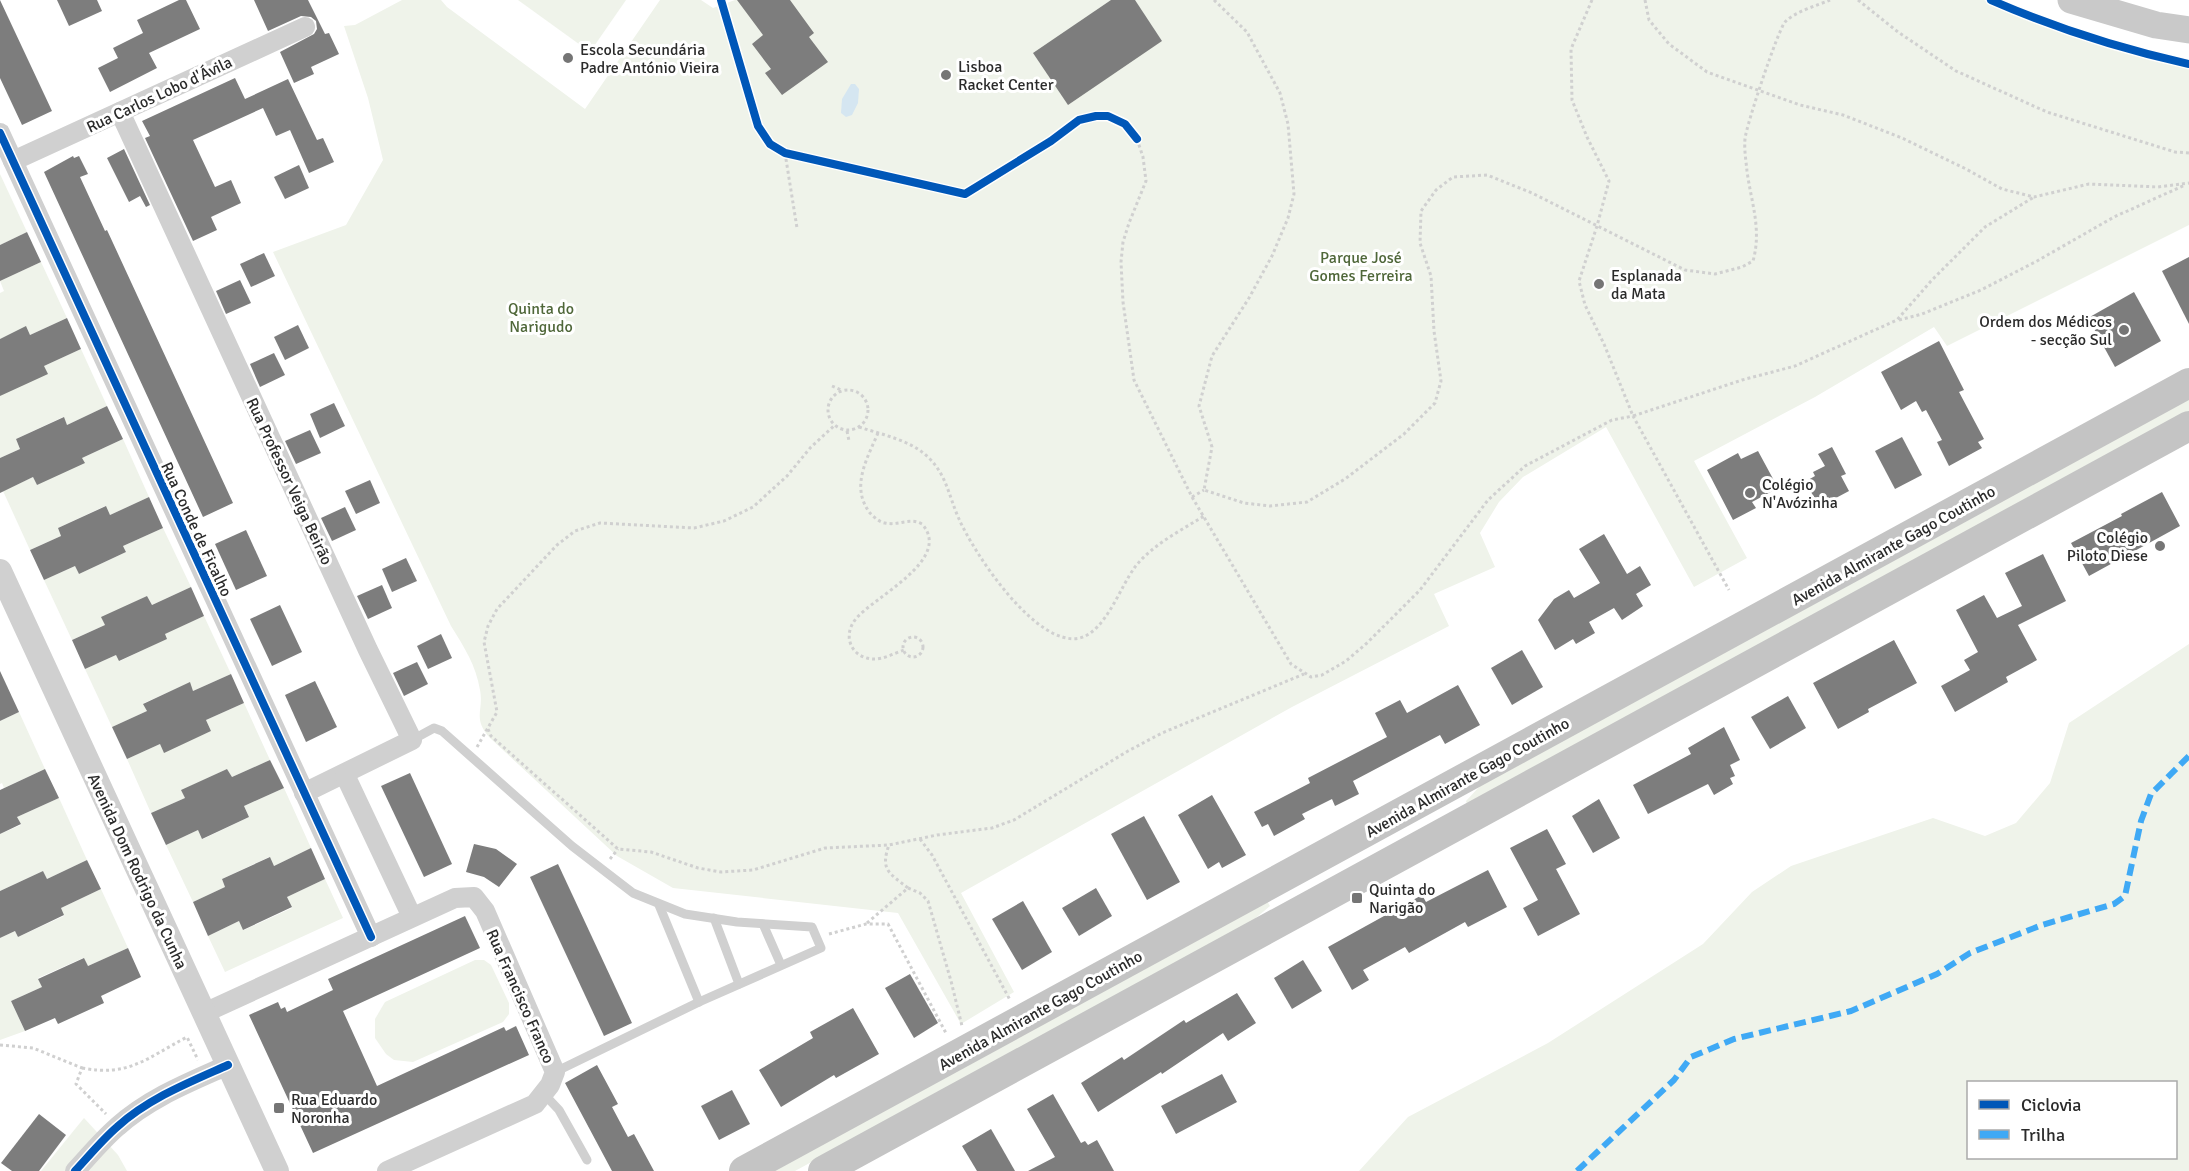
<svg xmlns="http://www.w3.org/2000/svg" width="2189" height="1171" font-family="Signika,sans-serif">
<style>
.green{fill:#eff3ea;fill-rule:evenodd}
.water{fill:#d5e6f1}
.building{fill:#7d7d7d}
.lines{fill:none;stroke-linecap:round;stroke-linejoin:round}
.path{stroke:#d0d0d0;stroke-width:3;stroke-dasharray:3 3;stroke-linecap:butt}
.service{stroke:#d0d0d0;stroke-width:9}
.minor{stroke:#d0d0d0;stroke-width:20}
.tertiary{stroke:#d0d0d0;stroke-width:24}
.secondary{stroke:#c9c9c9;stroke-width:27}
.primary{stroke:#c4c4c4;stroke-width:30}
.quiet{stroke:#3fa9f5;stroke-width:6;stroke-dasharray:12 6;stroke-linecap:butt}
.cycleway-casing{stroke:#fff;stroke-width:11}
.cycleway{stroke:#0057b8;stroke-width:8}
.poi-dot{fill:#757575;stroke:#fff;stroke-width:2}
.labels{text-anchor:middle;stroke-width:6;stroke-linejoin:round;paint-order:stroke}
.poi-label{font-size:16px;fill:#2b2b2b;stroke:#fff;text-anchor:start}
.street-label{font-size:16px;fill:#2b2b2b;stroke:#fff}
.park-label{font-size:16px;fill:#4f6739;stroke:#fff}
</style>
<rect width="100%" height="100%" fill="#fff"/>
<g class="green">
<path d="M402,0H441L447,7L585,109L660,0H701L713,8L735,0H1984C2051,29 2119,49 2189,67V225L1947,346L1934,327L1815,397L1694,461L1747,558L1694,587L1606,427L1523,477L1499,502L1480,533L1495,567L1434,594L1449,626L1292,707L961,893L1014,992L961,1024L898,913L673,888L617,856L490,738C472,718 484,711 480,690C476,665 464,647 451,626L273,252L346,225L383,160L368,98L344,26L355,25Z"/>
<polygon points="518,0 626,0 590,52"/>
<polygon points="0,174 27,232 0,245"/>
<polygon points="41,262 67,318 30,335 26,327 0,339 0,293 4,291 0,281"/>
<polygon points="81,349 107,406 67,425 63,417 16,439 20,449 0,458 0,396 44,366"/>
<polygon points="2189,398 2189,411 1467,804 1466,801 1480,786"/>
<polygon points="123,439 149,497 110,515 105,506 58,528 61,536 30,550 3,491 33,477 37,485 82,458"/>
<polygon points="163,528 191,587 152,605 147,596 102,618 105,625 72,640 44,580 75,566 79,574 126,552 123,546"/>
<polygon points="204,616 231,674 193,691 189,683 144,703 147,711 112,727 85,669 116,655 120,661 166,639 164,634"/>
<path d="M2189,644V1171H1359L1408,1117L1548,1043L1703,944L1752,892L1791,866L1933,818L1985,836L2016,823L2050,783L2069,723ZM2176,1082V1158H1968V1082Z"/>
<polygon points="244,703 270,760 232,777 227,769 182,790 185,798 151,813 127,759 160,744 164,752 211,731 206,720"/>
<polygon points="19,712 45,769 4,788 2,783 0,784 0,721"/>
<polygon points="284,788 311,848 274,866 269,857 222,879 225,887 193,902 166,845 198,830 203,839 249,817 244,806"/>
<polygon points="59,798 87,860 47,879 43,871 0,891 0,834 21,825 17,817"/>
<polygon points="325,879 343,918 225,972 208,936 239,921 244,930 292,908 287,897"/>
<polygon points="101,889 128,948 88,966 83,958 38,978 42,987 11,1001 25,1031 0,1040 0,938 15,931 18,937 64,916 61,908"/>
<polygon points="1267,901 1270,906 1251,922 795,1171 772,1171"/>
<polygon points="475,960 484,960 491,965 509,1003 509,1014 503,1022 413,1062 394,1060 386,1054 375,1038 375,1019 385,1002"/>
<polygon points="84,1118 118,1155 127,1171 41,1171"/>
</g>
<polygon class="water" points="851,84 855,84 859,89 858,103 852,115 846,117 841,113 842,99"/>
<g class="building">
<polygon points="0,0 52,111 22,125 0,78"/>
<polygon points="57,0 97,0 102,11 69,26"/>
<polygon points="179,0 186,0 200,29 149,53 157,68 110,92 98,68 118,58 113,48 143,33 137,20"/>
<polygon points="254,0 308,0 325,34 329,33 339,54 311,67 314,74 294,83 280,52 314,34 317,29 316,21 311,17 301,16 268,31"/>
<polygon points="737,0 790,0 814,33 809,37 828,62 782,95 765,73 771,69 752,44 763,35"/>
<polygon points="1111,0 1135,0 1162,41 1068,105 1033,53"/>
<polygon points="235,78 245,99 288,79 317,140 323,138 334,162 309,173 290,130 276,136 263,108 193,140 215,187 231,180 241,203 211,217 217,230 193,241 145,138 150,136 142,121"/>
<polygon points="124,149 150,205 146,207 140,196 129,202 107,158"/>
<polygon points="73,156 74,158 79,156 88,174 80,177 105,231 107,230 233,503 203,517 44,172"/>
<polygon points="299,165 309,188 285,199 274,177"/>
<polygon points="27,232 41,262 0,281 0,245"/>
<polygon points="264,253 275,276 251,287 240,264"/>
<polygon points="2189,257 2189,324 2162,271"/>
<polygon points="240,280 251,303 226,314 216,291"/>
<polygon points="2134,292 2161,341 2115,367 2088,318"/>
<polygon points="67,318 81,349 44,366 48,374 0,396 0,339 26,326 30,335"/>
<polygon points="298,325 309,348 285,360 274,337"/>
<polygon points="1939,341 1964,390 1959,392 1984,439 1978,442 1982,448 1949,466 1937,442 1942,440 1926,410 1922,412 1916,401 1901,410 1881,372"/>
<polygon points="274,353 285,375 260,387 250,364"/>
<polygon points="334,403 345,426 320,438 310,414"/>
<polygon points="107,406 123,439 82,458 85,463 37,485 33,477 0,493 0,458 20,449 16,439 64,417 67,425"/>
<polygon points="310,430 321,453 296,464 285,441"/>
<polygon points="1902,437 1922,475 1895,489 1875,451"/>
<polygon points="1832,447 1846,474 1841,476 1849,491 1819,507 1810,490 1812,489 1808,480 1815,476 1813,472 1825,466 1818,454"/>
<polygon points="1758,451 1778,488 1752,502 1756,508 1733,520 1707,470 1738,453 1741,459"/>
<polygon points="370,480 380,503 356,514 345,491"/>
<polygon points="2162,492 2180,526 2089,576 2071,543 2122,516 2121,514"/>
<polygon points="149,497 163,528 123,546 126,552 79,574 75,566 44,580 30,550 61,536 58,528 106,506 110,515"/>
<polygon points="345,507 356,530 332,541 321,518"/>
<polygon points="246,530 267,576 236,590 215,544"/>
<polygon points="1604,534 1627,574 1640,566 1651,585 1636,594 1643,606 1622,620 1614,608 1589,622 1595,633 1576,644 1573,639 1555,650 1538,620 1554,599 1569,590 1574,598 1600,583 1579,549"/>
<polygon points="2043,554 2066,601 2018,625 2037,660 2006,677 2008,682 1955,712 1941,686 1970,670 1964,660 1978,652 1956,610 1984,595 1997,618 2022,606 2005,573"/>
<polygon points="406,558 417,581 392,592 382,569"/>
<polygon points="382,585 392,608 368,619 357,596"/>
<polygon points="191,587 204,616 165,634 167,639 119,661 116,655 85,669 72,640 105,625 101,617 147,596 152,605"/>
<polygon points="280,605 302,652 272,666 250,619"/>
<polygon points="441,634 452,658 428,669 417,646"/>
<polygon points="1894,640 1917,683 1868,709 1869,712 1838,729 1813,683"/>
<polygon points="1522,650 1543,687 1512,705 1491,668"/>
<polygon points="417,662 428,684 404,696 393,673"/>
<polygon points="0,671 19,712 0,721"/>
<polygon points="231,674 244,703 206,720 211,731 164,753 160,744 127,759 112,727 147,711 143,704 190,682 193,691"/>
<polygon points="315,681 337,727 306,742 285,695"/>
<polygon points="1458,685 1480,725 1445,744 1440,735 1353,781 1359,794 1335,806 1332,799 1302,814 1305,819 1274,836 1268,824 1262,827 1254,812 1310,783 1308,778 1387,737 1375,713 1400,700 1407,713"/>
<polygon points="1788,696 1806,728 1770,749 1751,717"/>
<polygon points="1724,727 1740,760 1730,765 1735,776 1730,778 1733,784 1714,795 1708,784 1648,814 1633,785 1691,754 1688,748"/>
<polygon points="270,760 284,788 244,806 249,817 202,839 198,830 166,845 151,813 185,798 181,790 227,769 232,777"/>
<polygon points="45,769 59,798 17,817 21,824 0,834 0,790"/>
<polygon points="410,773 452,864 424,877 381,786"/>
<polygon points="1212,795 1246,855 1222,868 1219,862 1208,869 1178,815"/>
<polygon points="1599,799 1620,838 1593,853 1572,816"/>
<polygon points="1144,816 1180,882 1147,900 1111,834"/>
<polygon points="1547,829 1566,864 1556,869 1580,914 1538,936 1523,908 1538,900 1510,848"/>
<polygon points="474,844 496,849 517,864 499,887 484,877 466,872"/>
<polygon points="311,848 325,879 287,897 292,907 243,930 239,921 208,936 193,902 225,887 222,879 270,857 274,866"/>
<polygon points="87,860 101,889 61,908 64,915 18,937 15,931 0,938 0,891 43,871 47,879"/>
<polygon points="558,864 632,1023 604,1036 530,877"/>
<polygon points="1488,870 1507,907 1468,927 1465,922 1409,953 1405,947 1363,970 1369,980 1352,990 1328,947 1422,895 1426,902"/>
<polygon points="1096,888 1112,916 1079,936 1062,908"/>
<polygon points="1023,901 1052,952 1022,970 992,919"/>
<polygon points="465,916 480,948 343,1011 377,1086 504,1027 506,1031 516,1026 529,1055 313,1153 249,1015 278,1002 281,1009 285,1007 287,1012 333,990 328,979"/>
<polygon points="128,948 141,977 101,996 104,1003 58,1024 55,1018 25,1031 11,1001 42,987 38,979 84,958 88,966"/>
<polygon points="1303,960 1322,991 1292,1009 1274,978"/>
<polygon points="910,974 938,1023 914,1038 885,988"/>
<polygon points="1237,993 1256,1023 1228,1041 1223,1033 1162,1074 1161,1072 1098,1112 1081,1083 1122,1057 1124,1060 1184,1020 1186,1023"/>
<polygon points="853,1008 879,1054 836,1078 834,1075 781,1107 759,1070 813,1038 810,1032"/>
<polygon points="597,1065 618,1104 612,1107 628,1137 634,1134 654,1171 612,1171 565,1083"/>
<polygon points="1222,1074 1237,1102 1176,1134 1161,1106"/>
<polygon points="732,1090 750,1124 719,1140 701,1106"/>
<polygon points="1053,1094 1081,1143 1085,1141 1088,1145 1097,1140 1114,1171 1028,1171 1055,1157 1027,1109"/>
<polygon points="39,1114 66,1135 39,1171 12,1171 1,1163"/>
<polygon points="991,1129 1015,1171 977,1171 962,1146"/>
</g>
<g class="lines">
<g class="path">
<path d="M1214,0L1247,32L1280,93L1288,124L1294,194L1288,218L1272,256L1249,298L1212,356L1199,406L1212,447L1204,490L1244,503L1270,506L1307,502L1345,479L1404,434L1435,403L1441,381L1434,331L1431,276L1420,243L1421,211L1436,190L1453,177L1487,175L1532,193L1685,270L1715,274L1742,267L1753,261C1762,229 1751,202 1747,171C1746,161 1744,149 1745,139C1746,126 1778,30 1785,22C1796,11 1816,6 1830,0"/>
<polyline points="1592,0 1571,49 1572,100 1587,137 1609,181 1597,226 1579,281 1585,305 1604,344 1633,416 1742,380 1795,366 1897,320 1931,281 1985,227 2034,197"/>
<polyline points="1645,0 1649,20 1669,44 1707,72 1800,105 1843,115 1902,138 1966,169 2002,189 2034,197 2089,184 2158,187 2189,183"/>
<polyline points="1858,0 1898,32 1956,71 2047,112 2175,152 2189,153"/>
<polyline points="1137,139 1143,157 1146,181 1129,223 1123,242 1121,262 1123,302 1134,380 1192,497 1291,664 1311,677 1322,675 1346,661 1367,643 1420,590 1488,500 1525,466 1612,420 1633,416 1729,590"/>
<polyline points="785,153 797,228"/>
<polyline points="1899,320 1922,314 1981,290 2037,261 2114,217 2185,185"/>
<polyline points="832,386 841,390"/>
<circle cx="848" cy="410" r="20"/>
<path d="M859,427C883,435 911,440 929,458C947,476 949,497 959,519C974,553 1036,648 1080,638C1106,631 1120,587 1135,567C1152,545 1180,531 1204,516"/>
<polyline points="847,431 849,441"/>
<path d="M878,433C867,459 850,487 870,513C874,517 879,522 885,523C899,526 909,517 922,524C954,560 871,598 855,620C842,637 852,658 873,659C882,660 895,653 904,650"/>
<polyline points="1192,497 1204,490"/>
<circle cx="913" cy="647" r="10"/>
<polyline points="488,729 491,736 618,849 651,852 698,868 721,872 753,870 825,848 889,845 937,835 992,828 1014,820 1128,751 1162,733 1304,674"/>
<polyline points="477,747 497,712 484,642 488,626 497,609 557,545 575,531 600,523 694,528 724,521 753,507 787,476 811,447 835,425"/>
<polyline points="920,839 932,855 1010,1000"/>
<polyline points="610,859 618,849"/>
<polyline points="908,888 920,893 928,901 951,981 962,1026"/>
<path d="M867,923L908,888C889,873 880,870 889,845"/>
<polyline points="829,934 866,924 888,924 947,1035"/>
<polyline points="0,1045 33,1048 82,1068 76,1084 106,1114"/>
<path d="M82,1068C129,1077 147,1058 187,1037L198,1060"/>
</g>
<g class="service">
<polyline points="412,740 434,728 442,731 572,846 633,893 685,914 737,922 812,927 821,948 699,1002 555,1072"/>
<polyline points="659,905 699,1002"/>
<polyline points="714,918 739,984"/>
<polyline points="763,924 781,965"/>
<polyline points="543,1093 559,1110 587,1160"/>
</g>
<g class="minor">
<polyline points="120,112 368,650 412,740 304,793"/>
<polyline points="0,133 371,937"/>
<polyline points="13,161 305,27"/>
<polyline points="345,775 412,917"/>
<polyline points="204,1013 455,898 474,897 485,911 555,1072 550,1085 535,1104 387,1171"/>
<path d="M75,1171C89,1156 102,1140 117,1127C149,1098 190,1082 228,1065"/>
</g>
<polyline class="tertiary" points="0,571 277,1171"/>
<polyline class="secondary" points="2071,0 2156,25 2189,30"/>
<g class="primary">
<polyline points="744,1171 2189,383"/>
<polyline points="823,1171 2189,426"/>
</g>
<polyline class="quiet" points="1577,1171 1674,1080 1691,1057 1734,1039 1851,1011 1937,974 1970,953 2042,925 2114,904 2125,896 2141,821 2151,794 2189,756"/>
<defs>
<g id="cycleway">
<polyline points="721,0 758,126 770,144 785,153 965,194 1051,141 1079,120 1096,116 1108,116 1125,124 1137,139"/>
<path d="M1991,0C2055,28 2121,49 2189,64"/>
<polyline points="0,133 371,937"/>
<path d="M75,1171C89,1156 102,1140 117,1127C149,1098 190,1082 228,1065"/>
</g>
</defs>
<use href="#cycleway" class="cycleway-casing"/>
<use href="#cycleway" class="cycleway"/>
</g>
<g class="poi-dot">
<circle cx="568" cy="58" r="6"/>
<circle cx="946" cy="75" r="6"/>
<circle cx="1599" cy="284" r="6"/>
<circle cx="2124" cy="330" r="6"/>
<circle cx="1750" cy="493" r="6"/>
<circle cx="2160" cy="546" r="6"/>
<rect x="1351" y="892" width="12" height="12" rx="3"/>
<rect x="273" y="1102" width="12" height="12" rx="3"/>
</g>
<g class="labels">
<g class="poi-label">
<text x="580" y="55">Escola Secundária<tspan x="580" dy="18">Padre António Vieira</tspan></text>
<text x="958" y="72">Lisboa<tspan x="958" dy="18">Racket Center</tspan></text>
<text x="1611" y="281">Esplanada<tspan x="1611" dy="18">da Mata</tspan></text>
<text x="2112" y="327" text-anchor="end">Ordem dos Médicos<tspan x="2112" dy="18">- secção Sul</tspan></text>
<text x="1762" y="490">Colégio<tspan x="1762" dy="18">N'Avózinha</tspan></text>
<text x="2148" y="543" text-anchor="end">Colégio<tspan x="2148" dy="18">Piloto Diese</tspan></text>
<text x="1369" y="895">Quinta do<tspan x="1369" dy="18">Narigão</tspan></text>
<text x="291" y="1105">Rua Eduardo<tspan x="291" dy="18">Noronha</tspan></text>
</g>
<g class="street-label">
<text transform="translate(159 94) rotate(-25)" y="6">Rua Carlos Lobo d'Ávila</text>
<text transform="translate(290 481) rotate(65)" y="6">Rua Professor Veiga Beirão</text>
<text transform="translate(197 529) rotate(65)" y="6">Rua Conde de Ficalho</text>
<text transform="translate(1893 545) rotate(-29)" y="6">Avenida Almirante Gago Coutinho</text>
<text transform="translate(1467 777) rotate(-29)" y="6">Avenida Almirante Gago Coutinho</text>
<text transform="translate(138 871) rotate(65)" y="6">Avenida Dom Rodrigo da Cunha</text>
<text transform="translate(521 996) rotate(66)" y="6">Rua Francisco Franco</text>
<text transform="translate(1040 1010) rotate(-29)" y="6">Avenida Almirante Gago Coutinho</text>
</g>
<g class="park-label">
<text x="1361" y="263">Parque José<tspan x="1361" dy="18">Gomes Ferreira</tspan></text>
<text x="541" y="314">Quinta do<tspan x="541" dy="18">Narigudo</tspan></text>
</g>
</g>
<rect x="1967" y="1081" width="210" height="78" fill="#ffffff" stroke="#aaaaaa" stroke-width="1.5"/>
<rect x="1979" y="1100" width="30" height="9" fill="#0057b8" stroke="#aaaaaa" stroke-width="1.5"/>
<text x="2021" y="1111" font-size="18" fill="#2b2b2b">Ciclovia</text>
<rect x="1979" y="1130" width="30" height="9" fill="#3fa9f5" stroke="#aaaaaa" stroke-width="1.5"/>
<text x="2021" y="1141" font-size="18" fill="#2b2b2b">Trilha</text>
</svg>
